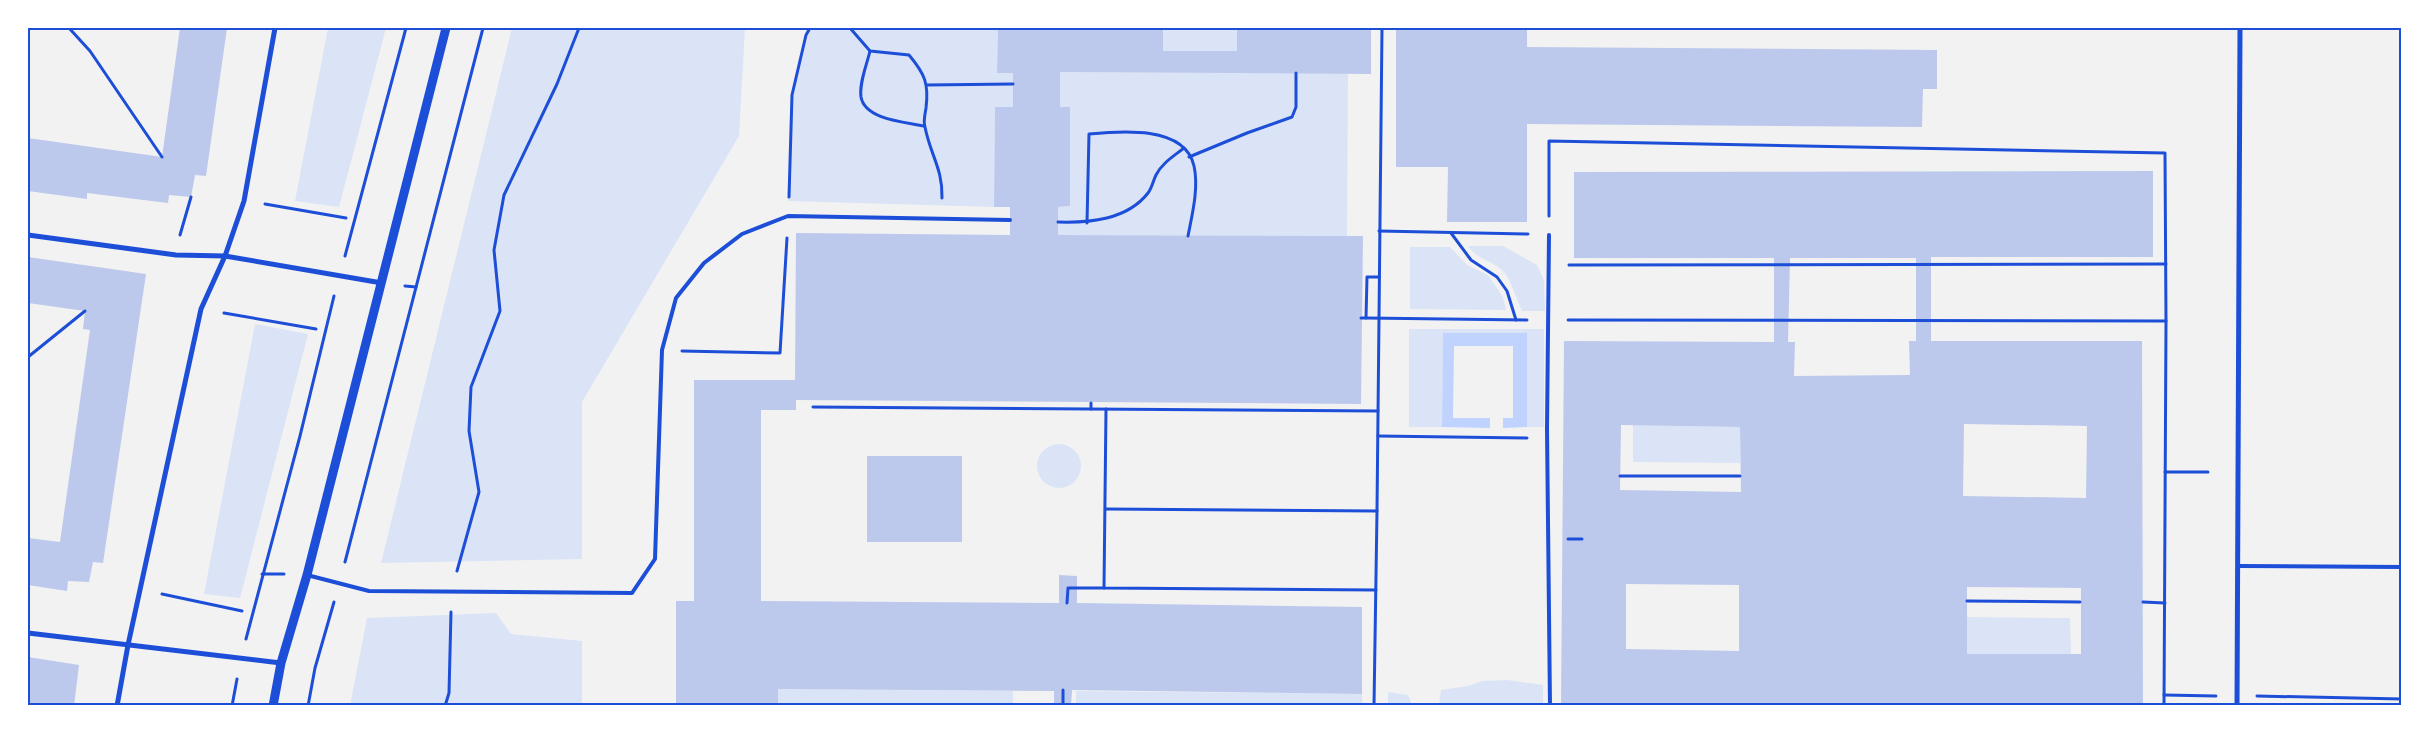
<svg xmlns="http://www.w3.org/2000/svg" width="2429" height="733" font-family="Jost,sans-serif">
<style>
.green{fill:#dbe4f7}
.water{fill:#bfd3fe}
.building{fill:#bdc9ec;fill-rule:evenodd}
.lines{fill:none;stroke-linecap:round;stroke-linejoin:round}
.path{stroke:#1d4ed8;stroke-width:3}
.service{stroke:#1d4ed8;stroke-width:4}
.minor{stroke:#1d4ed8;stroke-width:5}
.tertiary{stroke:#1d4ed8;stroke-width:9}
.neatline{fill:none;stroke:#1d4ed8;stroke-width:2}
</style>
<rect width="100%" height="100%" fill="#f2f2f2"/>
<g class="green">
<polygon points="328,28 386,28 339,207 295,201"/>
<polygon points="512,28 745,28 739,136 582,402 582,559 381,563"/>
<polygon points="810,28 998,28 997,73 1013,73 1013,107 995,107 994,207 788,201 792,95 806,35"/>
<rect x="1163" y="28" width="74" height="23"/>
<polygon points="1060,72 1348,73 1347,236 1058,235 1058,207 1070,206 1070,108 1060,107"/>
<path d="M1468,246H1503L1537,265L1544,280L1545,311H1522C1516,299 1512,281 1503,271C1492,260 1477,260 1468,246Z"/>
<polygon points="1410,247 1450,247 1467,265 1488,275 1503,297 1506,310 1410,309"/>
<polygon points="255,324 308,334 240,598 204,594"/>
<polygon points="1409,329 1544,329 1544,427 1527,427 1527,333 1443,333 1442,427 1409,427"/>
<polygon points="1633,425 1740,427 1740,463 1633,462"/>
<circle cx="1059" cy="466" r="22"/>
<polygon points="496,613 511,634 582,641 582,705 350,706 367,618"/>
<polygon points="1967,617 2070,618 2071,655 1967,654"/>
<polygon points="1507,680 1543,685 1543,705 1439,705 1441,690 1468,686 1482,681"/>
<polygon points="778,689 1013,691 1013,705 778,706"/>
<polygon points="1076,691 1362,694 1362,706 1076,706"/>
<polygon points="1388,692 1408,695 1412,705 1388,705"/>
<polygon points="1911,703 1911,705 1795,706 1794,704"/>
</g>
<polygon class="water" points="1443,333 1527,333 1527,427 1503,428 1503,418 1513,418 1513,346 1454,346 1453,418 1490,418 1490,428 1442,427"/>
<g class="building">
<polygon points="180,28 227,28 206,176 195,175 191,197 169,195 168,203 87,193 87,199 28,191 28,138 162,157"/>
<polygon points="998,28 1163,28 1163,51 1237,51 1237,28 1371,28 1371,74 1060,72 1060,107 1070,107 1070,206 1058,207 1058,235 1363,236 1361,404 796,400 796,410 761,410 761,601 1059,603 1059,575 1077,576 1077,603 1362,607 1362,694 1072,690 1071,706 1054,706 1054,691 778,689 778,706 676,706 676,601 694,601 694,380 795,380 796,233 1010,235 1010,207 994,207 995,107 1013,107 1013,73 997,73"/>
<polygon points="1396,28 1527,28 1527,47 1937,50 1937,89 1923,89 1922,127 1527,124 1527,222 1447,222 1448,167 1396,167"/>
<path d="M2153,171V257H1931V341H2142L2143,706H1911V703L1561,706L1564,341L1774,342V258H1574V172ZM1790,258H1916V341H1909L1910,375L1794,376L1795,342H1788ZM1964,424L2087,426L2086,498L1963,496ZM1621,425L1740,427L1741,492L1620,490ZM1626,584L1739,585V651L1626,649ZM1967,587L2081,588V654H1967Z"/>
<polygon points="28,257 146,274 103,563 93,562 89,582 68,581 67,591 28,585 28,538 60,542 90,330 83,329 85,311 28,303"/>
<rect x="867" y="456" width="95" height="86"/>
<polygon points="28,657 79,665 74,706 28,706"/>
</g>
<g class="lines">
<g class="path">
<polyline points="69,28 90,51 162,157"/>
<path d="M850,28L870,51L909,55C925,74 929,84 926,108C925,114 923,122 925,127C930,154 943,169 942,198"/>
<path d="M870,51C867,64 859,83 861,97C865,120 906,122 924,126"/>
<polyline points="927,85 1013,84"/>
<polyline points="1189,157 1247,133 1292,117 1296,107 1296,73"/>
<polyline points="789,197 792,95 806,35 810,28"/>
<polyline points="265,204 346,218"/>
<polyline points="1549,216 1549,141 2165,153 2166,321"/>
<path d="M1058,222C1089,223 1127,220 1148,193C1152,188 1153,181 1156,175C1162,163 1174,156 1184,148"/>
<path d="M1087,223L1089,134C1120,131 1185,125 1194,166C1199,188 1192,215 1188,236"/>
<polyline points="1379,231 1528,234"/>
<polyline points="1451,233 1471,260 1497,277 1507,291 1516,320"/>
<polyline points="180,235 191,197"/>
<polyline points="345,256 406,28"/>
<polyline points="1569,265 2166,264"/>
<polyline points="405,286 416,287"/>
<polyline points="224,313 316,329"/>
<polyline points="1361,318 1366,318 1367,277 1379,277"/>
<polyline points="1366,318 1527,320"/>
<polyline points="1568,320 2166,321 2164,706"/>
<polyline points="682,351 780,353 787,238"/>
<polyline points="28,357 85,311"/>
<polyline points="813,407 1378,411"/>
<polyline points="1091,409 1091,403"/>
<polyline points="1106,409 1104,588 1376,590"/>
<polyline points="1378,436 1527,438"/>
<polyline points="2165,472 2208,472"/>
<polyline points="1620,476 1740,476"/>
<polyline points="1106,509 1377,511 1382,28"/>
<polyline points="1568,539 1582,539"/>
<polyline points="345,562 483,28"/>
<polyline points="457,571 479,492 469,431 471,387 500,311 494,250 504,195 557,84 579,28"/>
<polyline points="262,574 284,574"/>
<polyline points="162,594 242,611"/>
<polyline points="1967,601 2080,602"/>
<polyline points="2143,602 2165,603"/>
<polyline points="1067,603 1068,588 1104,588"/>
<polyline points="246,639 300,436 334,296"/>
<polyline points="1063,690 1063,706"/>
<polyline points="2164,695 2216,696"/>
<polyline points="2257,696 2402,699"/>
<polyline points="232,706 237,679"/>
<polyline points="308,706 315,668 334,602"/>
<polyline points="445,706 449,693 451,612"/>
<polyline points="1374,706 1377,511"/>
</g>
<g class="service">
<polyline points="1549,235 1547,429 1550,706"/>
<polyline points="2238,566 2402,567"/>
<polyline points="307,575 369,591 632,593 655,559 662,350 676,298 704,263 742,234 788,216 1010,220"/>
</g>
<g class="minor">
<polyline points="28,235 176,255 225,256 382,283"/>
<polyline points="28,633 281,663"/>
<polyline points="117,706 128,645 201,309 225,256 244,201 275,28"/>
<polyline points="2237,706 2240,28"/>
</g>
<polyline class="tertiary" points="273,706 281,663 307,575 446,28"/>
</g>
<rect width="2429" height="733" fill="none" stroke="#ffffff" stroke-width="58"/>
<rect x="29" y="29" width="2371" height="675" class="neatline"/>
</svg>
